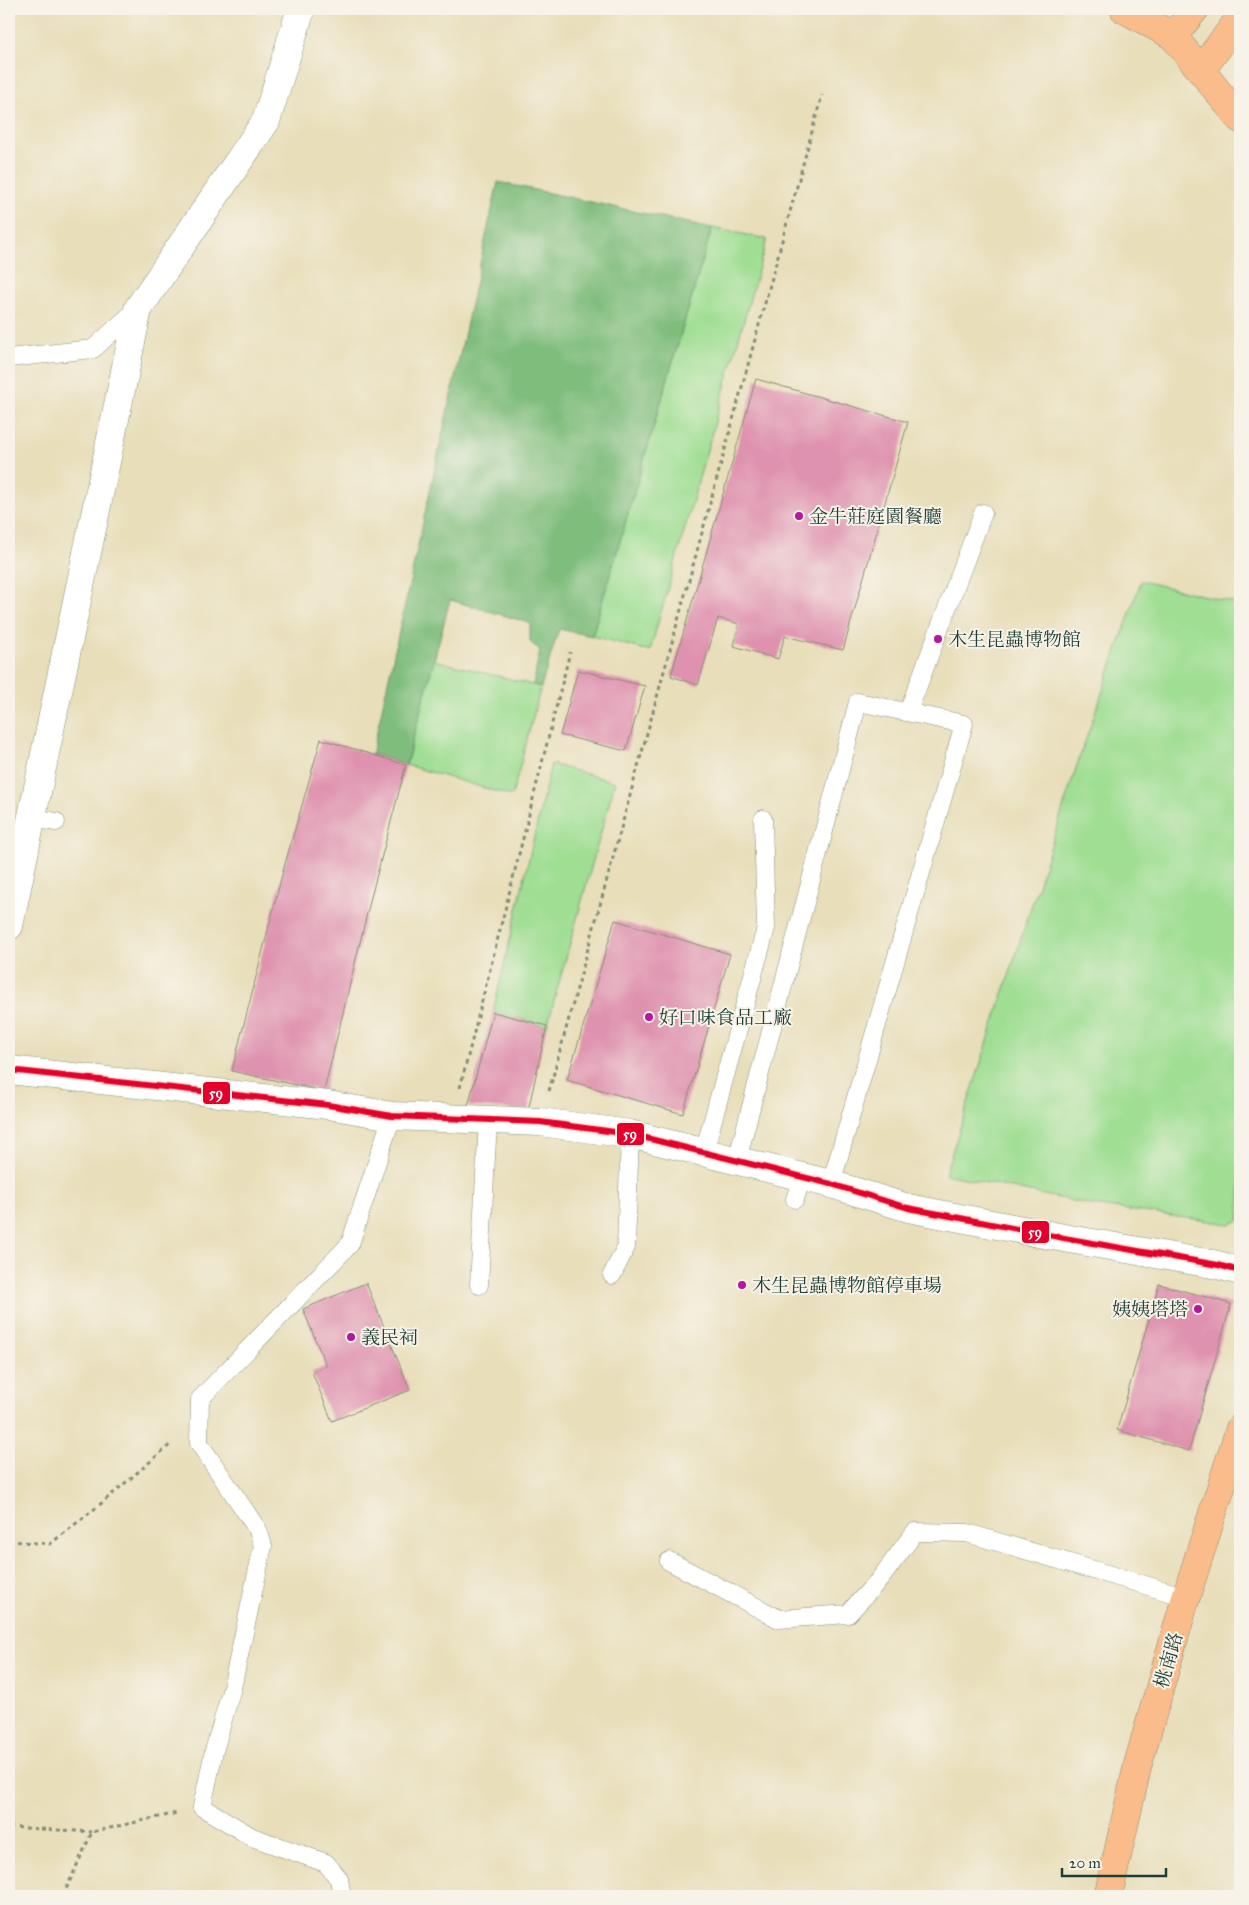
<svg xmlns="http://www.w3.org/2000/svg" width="1249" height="1905" font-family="'IM FELL Great Primer','Noto Serif TC',serif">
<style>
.green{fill:#9fde93;stroke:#5f8e64}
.forest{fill:#7fbd7d;stroke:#4f7d58}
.building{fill:#df92af}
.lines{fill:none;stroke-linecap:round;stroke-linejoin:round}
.lane-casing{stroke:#848e77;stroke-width:19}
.street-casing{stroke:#848e77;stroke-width:29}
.primary-casing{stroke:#848e77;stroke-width:29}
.path{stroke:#848e77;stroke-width:3;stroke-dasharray:4 4;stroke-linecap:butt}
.lane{stroke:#fff;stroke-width:18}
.street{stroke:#fff;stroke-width:28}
.primary{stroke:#f9bc8a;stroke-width:28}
.bus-1-casing{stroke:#f7f3e8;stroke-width:10}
.bus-1{stroke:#e4002b;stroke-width:6}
.poi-dot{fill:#b5179e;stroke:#f7f3e8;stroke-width:2}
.labels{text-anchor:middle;stroke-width:4;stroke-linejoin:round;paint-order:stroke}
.poi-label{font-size:19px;fill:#1f3d34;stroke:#f7f3e8;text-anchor:start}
.street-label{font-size:19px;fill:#1f3d34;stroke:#f7f3e8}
.line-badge{stroke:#f7f3e8;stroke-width:2}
.badge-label{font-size:14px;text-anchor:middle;font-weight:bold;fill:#fff}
</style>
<rect width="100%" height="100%" fill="#f7f3e8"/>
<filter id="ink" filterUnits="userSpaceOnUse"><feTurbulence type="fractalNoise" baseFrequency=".02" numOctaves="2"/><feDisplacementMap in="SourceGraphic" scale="10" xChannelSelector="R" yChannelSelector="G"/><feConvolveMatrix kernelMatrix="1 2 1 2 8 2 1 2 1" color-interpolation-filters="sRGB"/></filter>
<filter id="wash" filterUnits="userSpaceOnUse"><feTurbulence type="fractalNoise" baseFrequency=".0096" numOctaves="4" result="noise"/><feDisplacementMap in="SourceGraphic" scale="20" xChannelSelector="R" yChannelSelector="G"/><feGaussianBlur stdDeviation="1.12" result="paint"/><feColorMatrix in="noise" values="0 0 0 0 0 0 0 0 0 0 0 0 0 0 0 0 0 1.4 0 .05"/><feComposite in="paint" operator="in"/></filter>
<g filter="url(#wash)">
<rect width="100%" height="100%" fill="#e8deba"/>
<g class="green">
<polygon points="712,228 767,239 650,651 592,636"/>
<polygon points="1141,581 1240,604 1240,1220 1229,1224 1092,1205 945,1174 1078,762"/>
<polygon points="434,660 541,687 512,796 406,765"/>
<polygon points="551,764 615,782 547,1026 493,1012"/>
</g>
<polygon class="forest" points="498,182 712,228 592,636 559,629 541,687 533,685 540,650 530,642 530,623 450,600 406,765 372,754"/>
<g id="blocks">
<g class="building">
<polygon points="756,379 908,422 843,650 785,636 778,659 734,646 739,624 718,618 698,685 671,676"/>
<polygon points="578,670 645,686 626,751 560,735"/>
<polygon points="321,739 406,765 371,897 324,1091 232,1071 283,871"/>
<polygon points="615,920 730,954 683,1114 567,1080"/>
<polygon points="493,1012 547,1026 528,1111 468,1106"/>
<polygon points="366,1283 410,1390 332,1421 312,1372 326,1366 303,1309"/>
<polygon points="1159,1284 1231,1304 1189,1451 1117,1430"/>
</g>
</g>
</g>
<g filter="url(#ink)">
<use href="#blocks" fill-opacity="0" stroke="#848e77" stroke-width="1"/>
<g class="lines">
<defs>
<g id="lane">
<polyline points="9,358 93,349 137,309"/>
<polyline points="908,712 983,513"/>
<polyline points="31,818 56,822"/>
<polyline points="704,1152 766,928 763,819"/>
<polyline points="737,1160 858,702 964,724 831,1184"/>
<polyline points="795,1199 802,1177"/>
<polyline points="612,1275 626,1247 630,1134"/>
<polyline points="479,1285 488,1121"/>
<polyline points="669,1561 779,1619 848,1614 880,1579 915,1532 967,1533 1186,1597"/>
<polyline points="342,1896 339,1879 326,1863 252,1837 202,1807 214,1751 232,1688 263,1546 258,1530 199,1443 200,1399 350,1244 392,1116"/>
</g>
<g id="street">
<polyline points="9,926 138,309 266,121 301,9"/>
<polyline points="9,1070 328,1105 392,1116 540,1122 630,1134 831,1184 908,1208 1064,1238 1218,1265 1240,1271"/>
</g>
<g id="primary">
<polyline points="1124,9 1173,36 1240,119"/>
<polyline points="1173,36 1195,9"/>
<polyline points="1201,70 1240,18"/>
<polyline points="1108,1896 1138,1764 1186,1597 1240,1428"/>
</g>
</defs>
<use href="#lane" class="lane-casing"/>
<use href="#street" class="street-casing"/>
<use href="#primary" class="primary-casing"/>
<g class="path">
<polyline points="460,1088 570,652"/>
<polyline points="549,1091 822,95"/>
<polyline points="9,1541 50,1544 97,1507 172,1443"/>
<polyline points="9,1827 92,1832"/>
<polyline points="63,1896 92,1832 177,1813"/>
</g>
<use href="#lane" class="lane"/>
<use href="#street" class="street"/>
<use href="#primary" class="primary"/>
<defs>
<polyline id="bus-1" points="9,1070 328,1105 392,1116 540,1122 630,1134 831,1184 908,1208 1064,1238 1218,1265 1240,1271"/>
</defs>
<use href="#bus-1" class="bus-1-casing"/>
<use href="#bus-1" class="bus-1"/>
</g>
</g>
<g class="poi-dot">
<circle cx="799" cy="516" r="5"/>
<circle cx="938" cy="639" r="5"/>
<circle cx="649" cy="1017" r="5"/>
<circle cx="742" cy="1285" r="5"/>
<circle cx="1198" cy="1309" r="5"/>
<circle cx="351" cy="1337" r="5"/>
</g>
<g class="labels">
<g class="poi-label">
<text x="809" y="523">金牛莊庭園餐廳</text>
<text x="948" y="646">木生昆蟲博物館</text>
<text x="659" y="1024">好口味食品工廠</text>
<text x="752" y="1292">木生昆蟲博物館停車場</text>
<text x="1188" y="1316" text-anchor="end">姨姨塔塔</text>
<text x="361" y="1344">義民祠</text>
</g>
<g class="street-label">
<text transform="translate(1168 1660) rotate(-74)" y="7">桃南路</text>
</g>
</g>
<g class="line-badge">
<rect x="202" y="1081" width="29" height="24" rx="5" fill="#e4002b"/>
<rect x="616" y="1122" width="29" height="24" rx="5" fill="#e4002b"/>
<rect x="1021" y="1220" width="29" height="24" rx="5" fill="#e4002b"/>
</g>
<g class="badge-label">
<text x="216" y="1098">59</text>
<text x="630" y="1139">59</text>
<text x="1035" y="1237">59</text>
</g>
<rect width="1249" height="1905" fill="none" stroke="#f7f3e8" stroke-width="30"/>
<path d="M1062 1868v8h104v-8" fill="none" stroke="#1f3d34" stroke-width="2.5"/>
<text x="1069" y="1868" font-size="15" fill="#1f3d34" stroke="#f7f3e8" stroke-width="4" paint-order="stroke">20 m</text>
</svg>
